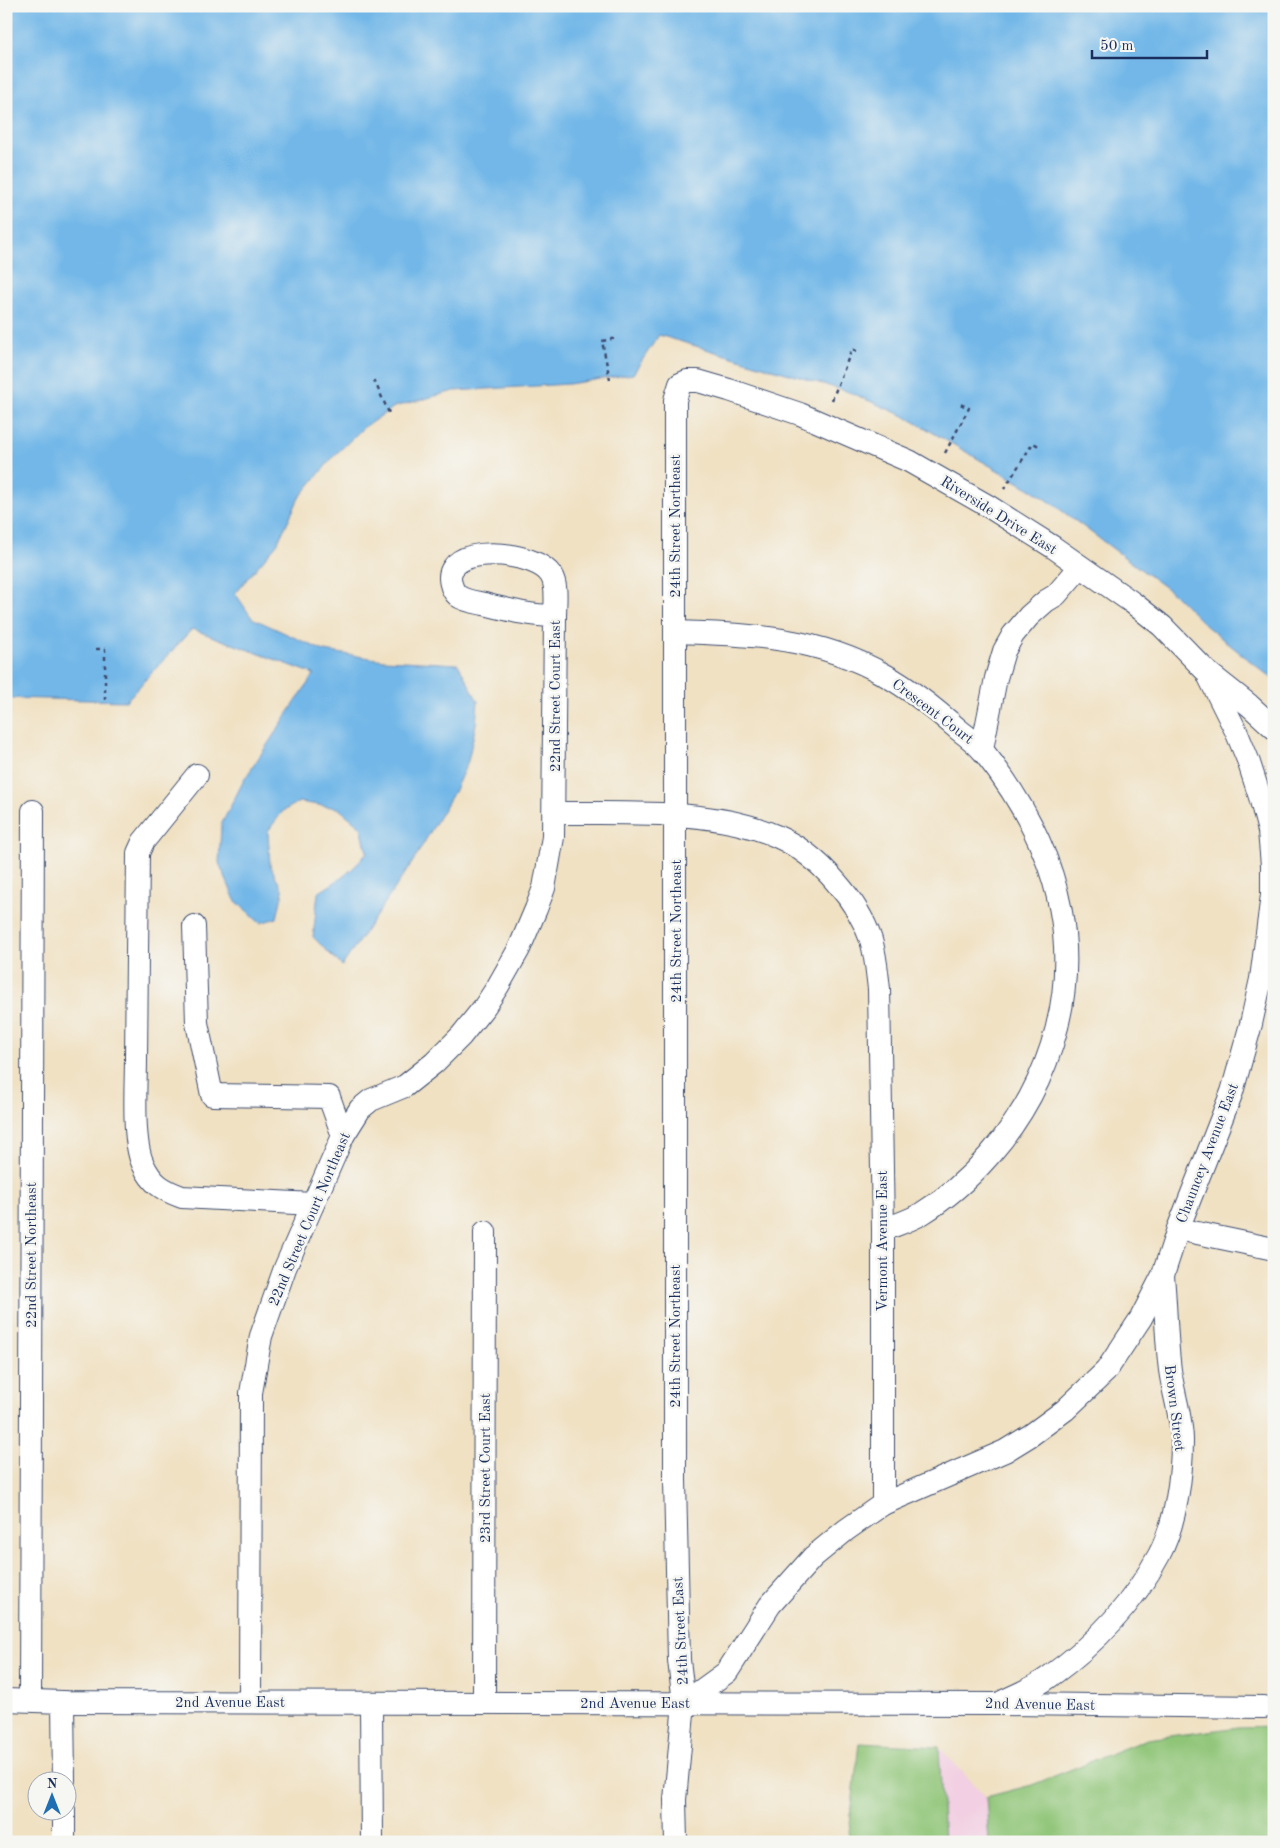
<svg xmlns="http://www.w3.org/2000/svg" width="1280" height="1848" font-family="'Old Standard TT',serif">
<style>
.built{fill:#f2cfe2}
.green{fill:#8fc577;stroke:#557a6a}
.water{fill:#72b7e8;stroke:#4673a3}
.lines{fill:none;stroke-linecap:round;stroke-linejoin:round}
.minor-casing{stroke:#3b4a6d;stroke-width:24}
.path{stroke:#3b4a6d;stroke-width:2.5;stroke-dasharray:4 4;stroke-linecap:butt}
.minor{stroke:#fff;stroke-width:22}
.labels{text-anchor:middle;stroke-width:5;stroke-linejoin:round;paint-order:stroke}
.street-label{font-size:15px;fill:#1b2f5e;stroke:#f6f6f2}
</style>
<rect width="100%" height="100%" fill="#f6f6f2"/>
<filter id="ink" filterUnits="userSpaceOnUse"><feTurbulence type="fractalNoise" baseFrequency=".02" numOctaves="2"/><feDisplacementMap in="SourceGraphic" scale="10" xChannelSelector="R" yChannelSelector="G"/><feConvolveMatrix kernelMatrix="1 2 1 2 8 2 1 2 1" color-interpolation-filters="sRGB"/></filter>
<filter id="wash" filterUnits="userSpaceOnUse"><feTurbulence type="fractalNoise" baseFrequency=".0096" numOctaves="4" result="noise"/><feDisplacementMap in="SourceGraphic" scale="20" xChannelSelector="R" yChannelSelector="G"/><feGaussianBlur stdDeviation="1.12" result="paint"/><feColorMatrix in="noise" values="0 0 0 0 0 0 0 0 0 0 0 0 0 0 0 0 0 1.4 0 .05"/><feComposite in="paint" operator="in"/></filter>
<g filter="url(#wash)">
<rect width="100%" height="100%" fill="#f0e1c3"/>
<polygon class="built" points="939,1747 986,1797 989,1842 944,1842"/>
<g class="green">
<polygon points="1274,1726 1274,1842 989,1842 986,1797 1032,1785 1147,1739 1239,1727"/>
<polygon points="859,1743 939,1747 944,1842 848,1842"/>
</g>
<path class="water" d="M6,6H1274V680L1205,625L1174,594L1042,496L906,417L849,392L659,335L633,374L569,384L454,391L394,407L363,428L334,456L299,498L277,544L235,593L252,618L324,651L384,660L458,664L478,701L476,724L468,761L454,792L412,863L342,966L313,937L318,893C337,881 354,871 367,852L361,827L338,808L299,802L283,811L268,831L270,865L283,891L277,918L260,923L235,900L219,863L221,825L244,780L314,674L192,629L126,701L6,698Z"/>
</g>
<g filter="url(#ink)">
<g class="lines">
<defs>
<g id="minor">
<path d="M675,632C749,634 819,637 885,675C912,690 935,709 959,730C967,736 976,743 983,751C1062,850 1092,962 1038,1081C1014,1133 970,1184 921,1214C909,1221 895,1225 883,1230"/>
<polyline points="982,749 996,678 1004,651 1013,635 1029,616 1046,601 1056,595 1080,567"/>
<path d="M197,775L143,842L138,853C137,922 137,990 136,1059C136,1086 132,1141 143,1164C152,1184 163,1190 182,1197L313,1204"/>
<path d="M555,813C623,814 713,808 776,836C799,846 820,863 836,882C851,899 864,919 871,940C876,956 877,973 879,989L883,1230V1504L846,1530L813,1557L770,1605L727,1672L684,1703"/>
<polyline points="194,926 197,1023 212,1095 329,1097 343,1136"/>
<polyline points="1178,1229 1274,1249"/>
<polyline points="883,1504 1005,1451 1031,1435 1065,1410 1106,1371 1141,1318 1163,1275 1178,1229 1232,1092 1251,1024 1261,979 1272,895 1272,865 1269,831 1260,797 1248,760 1236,731 1209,677"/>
<polyline points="6,1700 63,1702 999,1704 1264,1707"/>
<polyline points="30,1700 33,811"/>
<polyline points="63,1702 64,1780"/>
<path d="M250,1702L251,1393L261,1336L285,1268L343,1136L360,1109L371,1100L405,1086L434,1063L461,1036L485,1006L498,986L519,949L536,909L544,888L553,837L555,616C555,603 558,586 551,575C537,553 467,545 453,568C447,576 451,590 458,596C465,601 475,602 484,604C508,610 531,616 555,616"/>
<path d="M1002,1702C1017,1694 1035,1688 1049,1677C1094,1645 1133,1604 1159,1555C1176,1523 1182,1476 1182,1441C1182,1417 1173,1393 1170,1370C1166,1339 1166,1307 1163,1276"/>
<polyline points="371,1703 372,1842"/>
<polyline points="484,1703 485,1232"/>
<polyline points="64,1810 64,1842"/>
<polyline points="676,1842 675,1800 684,1703 679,1660 675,1480 675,400 680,384 687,381 698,381 729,390 800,414 909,461 988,506 1053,547 1133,603 1162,626 1206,671 1249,705 1274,728"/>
</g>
</defs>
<use href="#minor" class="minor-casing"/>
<g class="path">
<polyline points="374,380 389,413"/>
<polyline points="610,380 602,341 617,338"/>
<polyline points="832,400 852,349 859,352"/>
<polyline points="945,453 969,408 960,404"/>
<polyline points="1004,489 1033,443 1039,446"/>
<polyline points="96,649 105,649 105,702"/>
</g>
<use href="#minor" class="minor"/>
</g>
</g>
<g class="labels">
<g class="street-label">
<text transform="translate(999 515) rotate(32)" y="5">Riverside Drive East</text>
<text transform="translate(675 526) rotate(-90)" y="5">24th Street Northeast</text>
<text transform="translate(555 696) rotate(-90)" y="5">22nd Street Court East</text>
<text transform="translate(933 711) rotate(37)" y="5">Crescent Court</text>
<text transform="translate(676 931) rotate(-90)" y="5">24th Street Northeast</text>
<text transform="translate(1207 1153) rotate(-69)" y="5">Chauncey Avenue East</text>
<text transform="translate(309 1219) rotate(-67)" y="5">22nd Street Court Northeast</text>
<text transform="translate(882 1241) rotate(-90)" y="5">Vermont Avenue East</text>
<text transform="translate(31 1255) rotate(-90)" y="5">22nd Street Northeast</text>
<text transform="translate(675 1336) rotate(-90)" y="5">24th Street Northeast</text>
<text transform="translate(1175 1408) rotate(83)" y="5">Brown Street</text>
<text transform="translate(485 1468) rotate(-90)" y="5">23rd Street Court East</text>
<text transform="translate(680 1631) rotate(-93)" y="5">24th Street East</text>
<text x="230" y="1707">2nd Avenue East</text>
<text x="635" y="1708">2nd Avenue East</text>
<text transform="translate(1040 1704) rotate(1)" y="5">2nd Avenue East</text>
</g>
</g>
<rect width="1280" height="1848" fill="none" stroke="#f6f6f2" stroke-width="25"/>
<g transform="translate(52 1796)"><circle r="24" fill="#f6f6f2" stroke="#9ea6b7"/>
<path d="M0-4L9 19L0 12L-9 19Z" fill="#1f6fb2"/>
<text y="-8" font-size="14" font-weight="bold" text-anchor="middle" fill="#1b2f5e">N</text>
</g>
<path d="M1092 50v8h115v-8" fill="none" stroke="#1b2f5e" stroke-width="2.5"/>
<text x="1100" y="50" font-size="15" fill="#1b2f5e" stroke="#f6f6f2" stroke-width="4" paint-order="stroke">50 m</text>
</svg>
